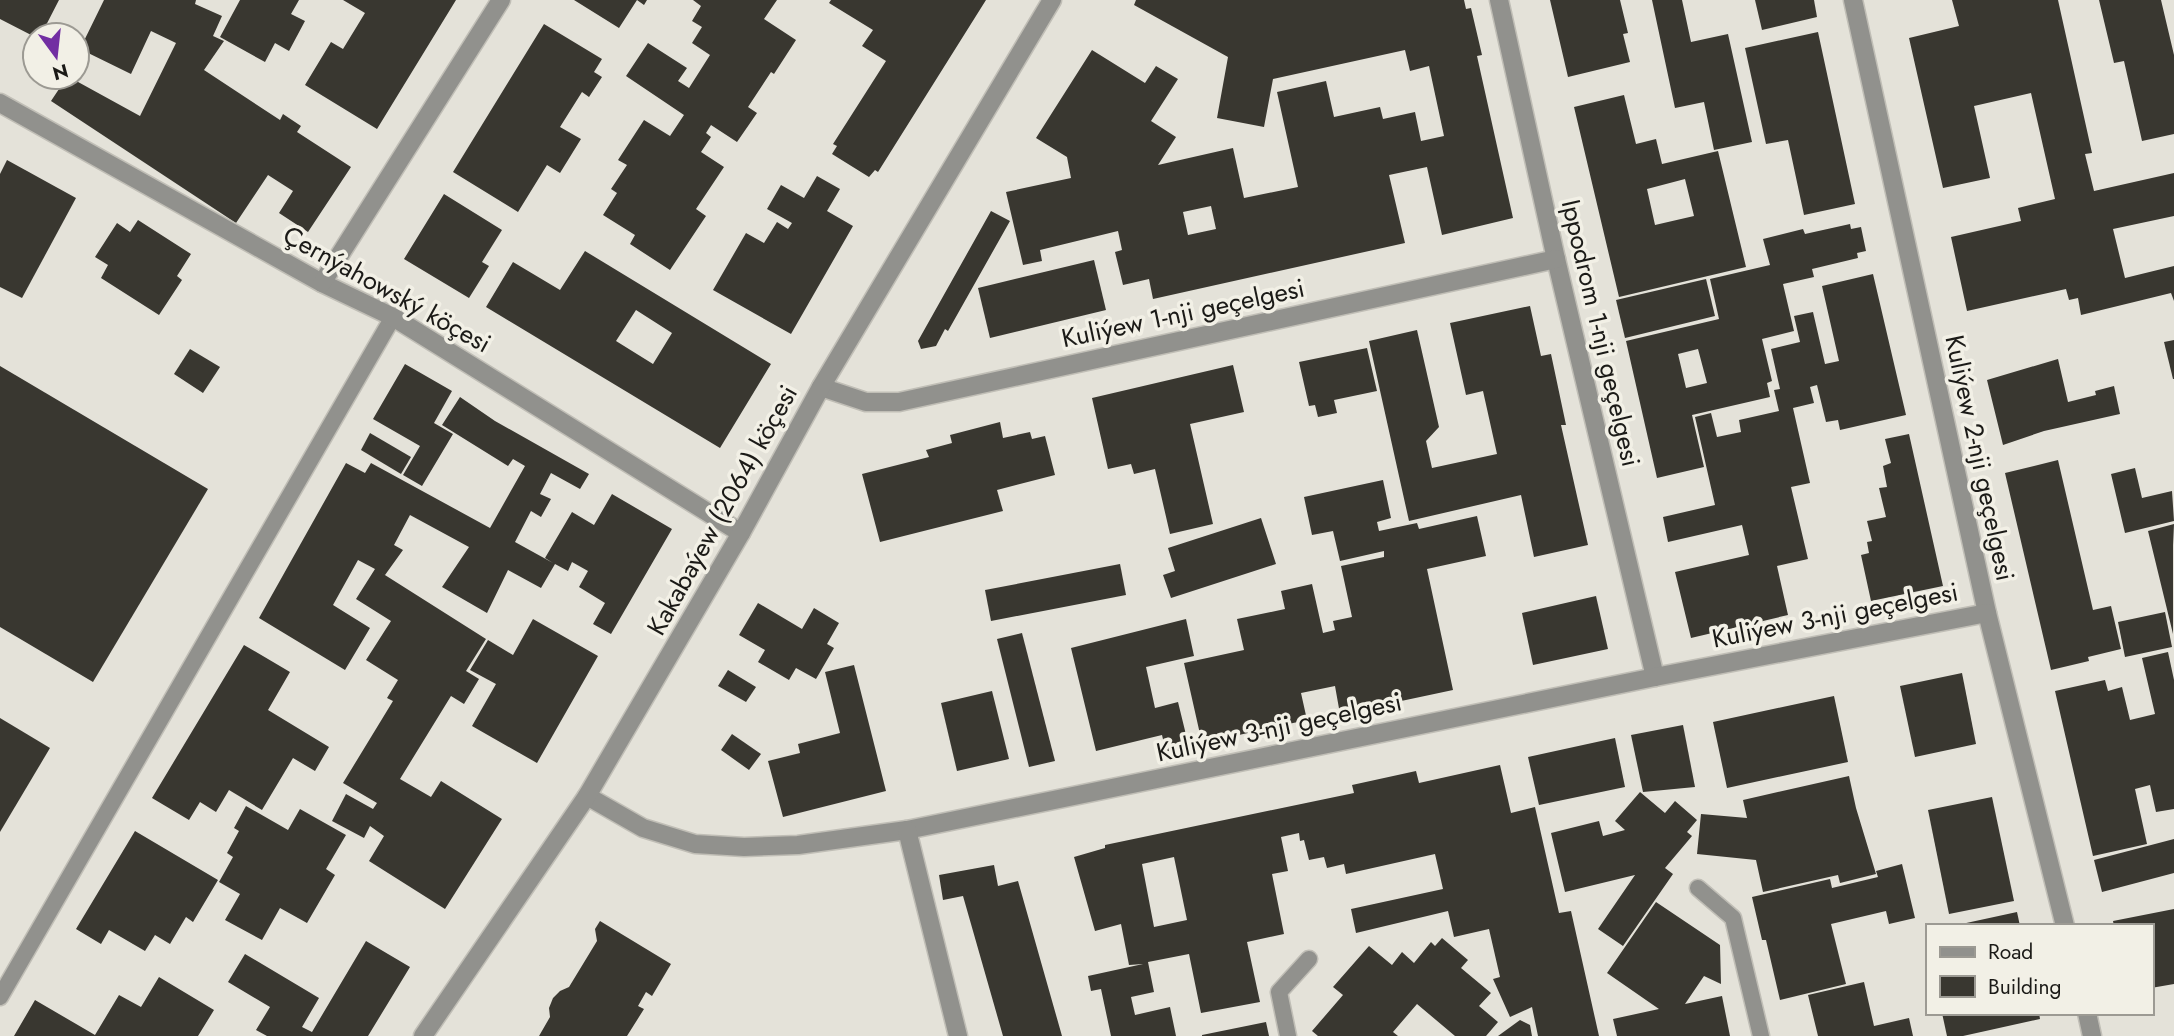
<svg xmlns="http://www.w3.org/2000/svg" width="2174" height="1036" font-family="Jost,sans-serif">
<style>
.building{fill:#393730;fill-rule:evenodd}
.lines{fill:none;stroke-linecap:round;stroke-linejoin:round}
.lane-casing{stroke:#c0beb6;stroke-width:19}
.street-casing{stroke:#c0beb6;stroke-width:21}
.lane{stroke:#91918d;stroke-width:16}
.street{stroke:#91918d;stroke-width:18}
.labels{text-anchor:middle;stroke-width:7;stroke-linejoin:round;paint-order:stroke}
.street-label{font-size:26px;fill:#1b1a17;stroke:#f2f0e6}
</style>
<rect width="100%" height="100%" fill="#e4e2d9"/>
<g class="building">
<polygon points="0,0 59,0 41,35 35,35 35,37 0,19"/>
<polygon points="104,0 196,0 195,4 222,16 213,36 224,41 204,70 280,120 283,114 301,126 297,132 351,167 308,232 279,213 293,191 268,175 236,223 51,101 67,77 69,77 140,116 176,43 151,31 131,74 80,49"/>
<polygon points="240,0 299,0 291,14 305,21 289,51 275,43 265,62 220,37"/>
<polygon points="343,0 456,0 377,129 305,85 331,42 343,49 365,13"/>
<polygon points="574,0 647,0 644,5 637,0 619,28"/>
<polygon points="693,0 777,0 764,19 796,40 774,74 771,72 748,107 757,113 737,142 711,125 706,133 711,137 701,152 724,167 696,209 706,216 670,270 630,244 635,235 603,215 617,193 611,189 627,165 618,160 644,120 670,136 684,115 626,76 648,43 687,68 678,81 689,88 710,55 692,43 702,27 692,21 701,6"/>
<polygon points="831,0 986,0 878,172 875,170 869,177 832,154 837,146 833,144 886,61 862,46 873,30 829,3"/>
<path d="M1136,0H1464L1466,9L1471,8L1482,55L1477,56L1513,218L1442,235L1427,167L1389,175L1405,243L1153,299L1149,279L1123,285L1115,252L1122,250L1118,231L1040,250L1042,261L1023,265L1006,192L1071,178L1067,157L1036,138L1092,50L1145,83L1156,66L1178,79L1151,121L1176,137L1158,165L1233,148L1244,198L1298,187L1277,92L1326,81L1334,117L1380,107L1383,119L1415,112L1421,141L1444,136L1429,66L1410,71L1405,50L1273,79L1264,127L1217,118L1228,57L1134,5ZM1211,206L1216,229L1188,235L1183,212Z"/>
<polygon points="1550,0 1620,0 1628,33 1623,34 1630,62 1568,77"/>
<polygon points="1652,0 1682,0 1691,42 1728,34 1752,142 1714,150 1704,102 1675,108"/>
<polygon points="1755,0 1814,0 1817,17 1762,30"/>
<polygon points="1952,0 2058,0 2092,153 2085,154 2094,191 2174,173 2174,216 2113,229 2125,278 2174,266 2174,301 2171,293 2081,315 2078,298 2069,300 2066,289 1967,311 1951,237 2021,221 2018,208 2055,199 2031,93 1974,106 1990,178 1943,188 1909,38 1959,26"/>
<polygon points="2099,0 2161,0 2174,55 2174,134 2142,141 2124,61 2114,63"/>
<polygon points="544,24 602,59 594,72 602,77 589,97 582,92 560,127 581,139 560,173 547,165 518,212 453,172"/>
<polygon points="1818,32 1855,204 1804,215 1788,140 1766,144 1745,48"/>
<path d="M1624,95L1636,144L1656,139L1662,164L1718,151L1746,267L1619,297L1574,107ZM1685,179L1694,216L1655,225L1647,189Z"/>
<polygon points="7,160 76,198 22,298 0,287 0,174"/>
<polygon points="817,176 840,189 827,211 853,226 791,334 713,290 746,233 764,243 777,222 788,229 792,223 767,209 781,185 804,198"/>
<polygon points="444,194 502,230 482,262 489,266 469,298 404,259"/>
<polygon points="991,211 1010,221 948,331 945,329 936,346 921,349 918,341"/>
<polygon points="138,220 191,254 177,276 182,280 159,315 101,278 108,265 95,257 117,223 130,232"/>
<path d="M1850,224L1851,229L1861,227L1866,251L1857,253L1858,258L1812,269L1814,277L1783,284L1794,331L1762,339L1772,381L1767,383L1770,397L1692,415L1704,467L1657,478L1626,341L1719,319L1710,279L1770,265L1763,239L1803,229L1805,234ZM1698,349L1707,383L1686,388L1678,354Z"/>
<path d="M585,251L771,364L720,448L486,307L513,262L560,290ZM636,310L672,333L653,364L616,341Z"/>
<polygon points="1094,260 1106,310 990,338 978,288"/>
<polygon points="1873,274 1906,415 1840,430 1838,420 1826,422 1817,385 1810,387 1814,403 1793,408 1810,483 1791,487 1808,559 1777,566 1788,615 1691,638 1675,572 1749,555 1742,525 1668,542 1663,517 1715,505 1695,417 1711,413 1717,437 1741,432 1739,420 1779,411 1774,390 1780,389 1771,349 1800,342 1794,316 1813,312 1825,364 1839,361 1822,286"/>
<polygon points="1706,279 1715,316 1625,338 1616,300"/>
<polygon points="1530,306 1541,356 1551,354 1566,425 1561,425 1588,545 1534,557 1521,495 1409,521 1369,341 1417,330 1439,427 1426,441 1432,468 1497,454 1483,391 1466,395 1450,323"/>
<polygon points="2174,340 2174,379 2173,379 2164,342"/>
<polygon points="1367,348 1377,391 1334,400 1337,413 1318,417 1315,405 1309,406 1299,362"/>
<polygon points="190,349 220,367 203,393 174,374"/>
<polygon points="2058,359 2068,402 2096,395 2095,391 2114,386 2120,414 2044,431 2003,445 1987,380"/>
<polygon points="405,364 452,391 434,423 453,434 422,486 403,475 420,446 373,419"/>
<polygon points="1233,365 1244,412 1190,424 1213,524 1170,534 1155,469 1134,474 1131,464 1108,469 1092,398"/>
<polygon points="0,366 208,489 93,682 0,627"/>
<polygon points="460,397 495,421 589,474 580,489 551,473 540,494 551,499 541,517 531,511 515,542 553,563 545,558 572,512 594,525 612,494 672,529 611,634 593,624 605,603 579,587 588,571 572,562 568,571 555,564 541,588 508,570 487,613 442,587 469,547 410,515 394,545 403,550 385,575 377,570 486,639 466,671 479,679 464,704 451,696 400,779 431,797 441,781 502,819 445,909 369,861 384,836 370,826 364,838 332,821 346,794 373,809 377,803 343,783 393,701 387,698 398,680 366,660 391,621 356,599 375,569 358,560 333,605 370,628 345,670 259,618 346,463 365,473 371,463 490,528 525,466 513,459 508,466 442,425"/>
<polygon points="1000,422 1003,438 1030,432 1032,439 1045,436 1055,475 997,490 1003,511 880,542 862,474 929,457 926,450 952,443 950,435"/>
<polygon points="370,433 411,457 401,474 361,450"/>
<polygon points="1909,434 1943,586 1871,601 1861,555 1869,553 1867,542 1872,541 1867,521 1886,517 1879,488 1887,487 1883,466 1891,463 1885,439"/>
<polygon points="2058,460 2093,610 2111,606 2121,649 2088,657 2089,661 2051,670 2005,473"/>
<polygon points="2135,468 2142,498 2172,491 2174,521 2125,533 2111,474"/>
<polygon points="1383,480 1391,518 1377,522 1379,531 1417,523 1419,529 1477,516 1486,556 1427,569 1453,690 1340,714 1335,686 1301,693 1307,720 1202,743 1184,663 1244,650 1237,619 1285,609 1281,591 1312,584 1323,633 1335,630 1333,621 1352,617 1341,566 1384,557 1384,551 1340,561 1333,531 1312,535 1304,497"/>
<polygon points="1261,518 1276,564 1171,598 1163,575 1175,571 1168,548"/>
<polygon points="2174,524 2173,545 2173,634 2148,531"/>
<polygon points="1120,564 1126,595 991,621 985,590"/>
<polygon points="1596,596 1608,649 1533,665 1522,613"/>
<polygon points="758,603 802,629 814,608 839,623 827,644 834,648 816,679 796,668 789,680 758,662 765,650 739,635"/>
<polygon points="2165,612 2172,647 2125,657 2118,622"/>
<polygon points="533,619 598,656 537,763 472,726 496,684 470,670 488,640 513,655"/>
<polygon points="1186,619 1194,656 1146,667 1155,708 1178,702 1189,747 1166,752 1162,735 1096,751 1071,648"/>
<polygon points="1022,633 1055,761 1029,767 997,639"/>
<polygon points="244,645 290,672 268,710 329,747 315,771 293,758 262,810 229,790 216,812 200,802 189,820 152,798"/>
<polygon points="2168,652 2174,680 2174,809 2156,812 2150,785 2135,789 2147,844 2093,856 2055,691 2105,680 2108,691 2122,687 2130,720 2155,714 2142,658"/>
<polygon points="854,665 886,791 783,817 768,761 800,753 798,744 840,733 825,672"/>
<polygon points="728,670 756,687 746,702 718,686"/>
<polygon points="1962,673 1976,744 1915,757 1900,686"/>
<polygon points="992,691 1009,759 957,771 941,703"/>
<polygon points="1834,696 1848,762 1727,788 1713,722"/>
<polygon points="0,718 50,748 0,832"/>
<polygon points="1683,725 1695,787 1643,792 1631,735"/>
<polygon points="732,734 761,754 749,770 721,750"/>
<polygon points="1615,738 1625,787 1539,805 1528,757"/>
<path d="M1500,765L1511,813L1535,807L1559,913L1571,911L1599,1036H1538L1532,1007L1510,1017L1493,979L1500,977L1489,929L1454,937L1448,911L1356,933L1351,909L1443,889L1435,854L1346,874L1344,864L1327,868L1324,857L1309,860L1304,840L1300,841L1299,833L1281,837L1288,871L1272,874L1284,934L1247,942L1260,1002L1201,1013L1189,954L1148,962L1154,992L1131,997L1135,1015L1170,1007L1176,1036H1111L1101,989L1091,991L1088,976L1143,964L1129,965L1121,924L1095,931L1074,857L1105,848V845L1354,793L1352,785L1416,771L1419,783ZM1174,857L1187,920L1154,927L1142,864Z"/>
<polygon points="1849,776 1856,808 1876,874 1840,883 1838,875 1763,892 1756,860 1697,854 1701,814 1747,818 1743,800"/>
<polygon points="1640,792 1665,813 1675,801 1697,820 1687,832 1692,836 1665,868 1673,874 1623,946 1598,929 1635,875 1565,892 1551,833 1599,821 1603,836 1625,830 1615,821"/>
<polygon points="1992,797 2014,901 1949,914 1928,810"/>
<polygon points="246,806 288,830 300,809 346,835 326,869 335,875 307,923 280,908 262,940 225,920 240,894 219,882 233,857 227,853 239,831 234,828"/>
<polygon points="135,831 218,880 193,922 186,917 170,944 155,935 145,951 109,930 101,944 76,929"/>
<polygon points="2174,839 2174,873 2102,892 2094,860"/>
<polygon points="1902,864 1915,918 1889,924 1886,911 1831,924 1846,984 1780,1000 1766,940 1762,940 1752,897 1830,879 1832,888 1878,877 1876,871"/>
<polygon points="994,865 998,886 1018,881 1062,1036 1003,1036 963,896 943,900 939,875"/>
<polygon points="1656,902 1720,945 1721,984 1704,976 1685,1004 1722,996 1730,1036 1617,1036 1613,1019 1659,1009 1607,973"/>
<polygon points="2174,909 2174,984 2151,988 2151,926 2114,926 2113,921"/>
<polygon points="2017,912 2020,926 1957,926 1957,925"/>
<polygon points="600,921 671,964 652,996 646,992 638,1006 644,1009 627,1036 539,1036 550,1017 549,1008 553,998 560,991 569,987 597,941 595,929"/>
<polygon points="1442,938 1468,960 1461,968 1491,993 1479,1006 1498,1022 1486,1036 1455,1036 1417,1004 1393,1032 1398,1036 1318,1036 1312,1031 1343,995 1333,987 1369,946 1392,965 1402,952 1414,963 1431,942 1435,946"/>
<polygon points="366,941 410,967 368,1036 267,1036 256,1030 270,1007 228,982 245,954 319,998 302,1027 312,1032"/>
<polygon points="159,977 214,1010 198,1036 14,1036 35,1000 95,1035 119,995 141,1007"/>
<polygon points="1864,982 1874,1026 1909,1018 1913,1036 1818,1036 1808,995"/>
<polygon points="1942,1013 2039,1013 2040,1019 1963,1036 1947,1036"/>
<polygon points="1520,1020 1530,1025 1532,1036 1498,1036"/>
<polygon points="1266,1022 1269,1036 1202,1036 1202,1035"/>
</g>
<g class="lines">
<defs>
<g id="lane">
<polyline points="1698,888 1733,918 1761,1036"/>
<polyline points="0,997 393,317"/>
<polyline points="1288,1036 1279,992 1309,959"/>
</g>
<g id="street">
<polyline points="1499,0 1556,259 1655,677"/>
<polyline points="1853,0 1987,613 2065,926"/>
<polyline points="0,103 322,283 393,317 741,533"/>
<polyline points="322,283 501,0"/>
<polyline points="821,387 866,402 899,402 1556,259"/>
<polyline points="587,796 643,828 695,844 744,847 798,845 907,830 1655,677 1987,613"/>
<polyline points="907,830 958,1036"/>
<polyline points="2087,1013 2092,1036"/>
<polyline points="423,1036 587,796 741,533 821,387 1052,0"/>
</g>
</defs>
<use href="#lane" class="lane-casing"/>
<use href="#street" class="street-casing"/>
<use href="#lane" class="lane"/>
<use href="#street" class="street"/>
</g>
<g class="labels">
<g class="street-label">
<text transform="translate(387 289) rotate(29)" y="9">Çernýahowský köçesi</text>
<text transform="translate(1183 313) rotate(-12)" y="9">Kuliýew 1-nji geçelgesi</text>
<text transform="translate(1601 333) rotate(77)" y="9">Ippodrom 1-nji geçelgesi</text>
<text transform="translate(1980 458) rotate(78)" y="9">Kuliýew 2-nji geçelgesi</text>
<text transform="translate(722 510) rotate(-61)" y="9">Kakabaýew (2064) köçesi</text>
<text transform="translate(1835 615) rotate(-11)" y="9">Kuliýew 3-nji geçelgesi</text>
<text transform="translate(1279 727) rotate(-12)" y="9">Kuliýew 3-nji geçelgesi</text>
</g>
</g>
<rect x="1926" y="924" width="228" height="91" fill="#f2f0e6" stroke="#9c9a93" stroke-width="2"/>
<rect x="1940" y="947" width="35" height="10" fill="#91918d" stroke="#9c9a93" stroke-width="2"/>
<text x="1988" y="959" font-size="21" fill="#1b1a17">Road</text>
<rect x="1940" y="976" width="35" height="21" fill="#393730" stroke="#9c9a93" stroke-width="2"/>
<text x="1988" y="994" font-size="21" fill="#1b1a17">Building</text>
<g transform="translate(56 56) rotate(165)"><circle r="33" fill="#f2f0e6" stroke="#9c9a93" stroke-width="2"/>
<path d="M0-5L12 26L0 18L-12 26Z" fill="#722ea2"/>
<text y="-10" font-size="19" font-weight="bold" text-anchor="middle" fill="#1b1a17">N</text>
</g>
</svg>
